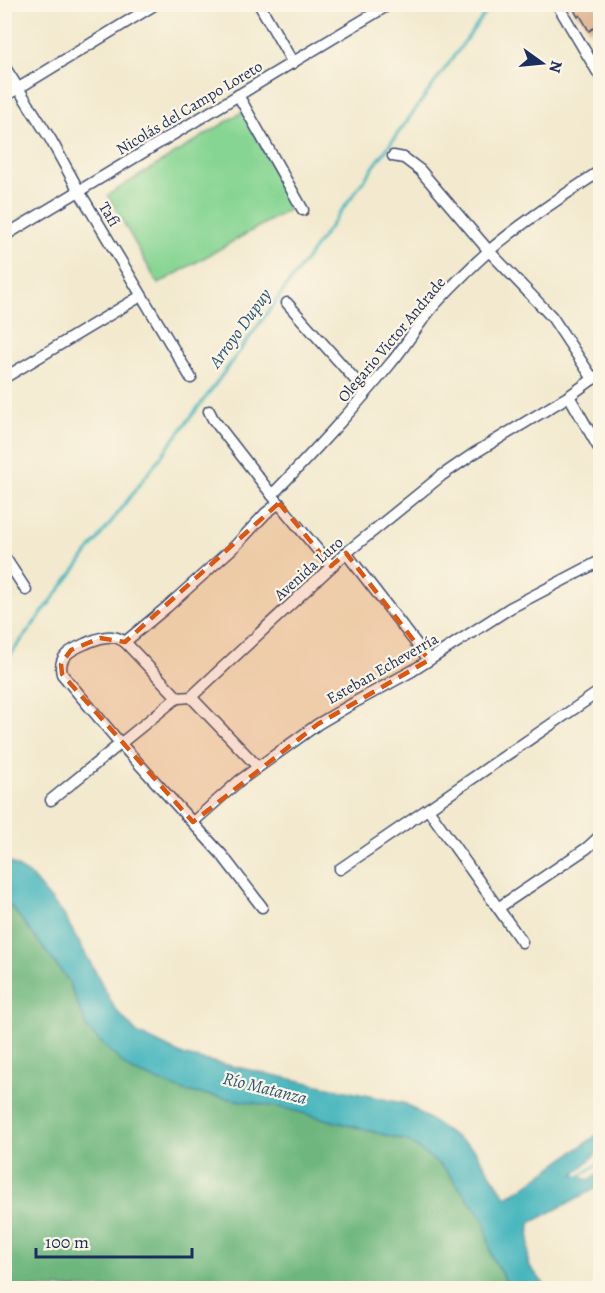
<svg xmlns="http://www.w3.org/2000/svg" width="605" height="1293" font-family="Alegreya,serif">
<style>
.green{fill:#87d593;stroke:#518278;stroke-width:1.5}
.forest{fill:#6db67d;stroke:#44726e;stroke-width:1.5}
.water{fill:#47b6bd;stroke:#31728e;stroke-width:1.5}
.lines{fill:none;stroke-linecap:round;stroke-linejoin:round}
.stream{stroke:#47b6bd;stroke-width:3}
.building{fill:#dcb08b}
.minor-casing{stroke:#3b4b6f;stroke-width:13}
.minor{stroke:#fff;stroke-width:10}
.marked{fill:#de5710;fill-opacity:0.2;stroke:#de5710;stroke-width:4.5;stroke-dasharray:12 8;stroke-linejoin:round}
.labels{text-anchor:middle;stroke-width:4.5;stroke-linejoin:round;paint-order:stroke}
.street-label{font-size:16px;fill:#1b2f5e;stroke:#fcf5e5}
.water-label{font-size:18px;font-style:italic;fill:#28587a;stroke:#fcf5e5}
</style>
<rect width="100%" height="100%" fill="#fcf5e5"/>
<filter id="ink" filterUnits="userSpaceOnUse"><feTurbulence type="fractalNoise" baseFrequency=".0167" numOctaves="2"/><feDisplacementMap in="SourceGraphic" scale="12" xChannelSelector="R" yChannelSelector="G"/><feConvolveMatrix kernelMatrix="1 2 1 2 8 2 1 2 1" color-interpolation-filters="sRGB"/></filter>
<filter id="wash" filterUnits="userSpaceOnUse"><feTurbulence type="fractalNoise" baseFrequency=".008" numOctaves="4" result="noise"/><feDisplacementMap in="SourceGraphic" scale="24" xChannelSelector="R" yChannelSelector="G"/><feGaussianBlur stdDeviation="1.35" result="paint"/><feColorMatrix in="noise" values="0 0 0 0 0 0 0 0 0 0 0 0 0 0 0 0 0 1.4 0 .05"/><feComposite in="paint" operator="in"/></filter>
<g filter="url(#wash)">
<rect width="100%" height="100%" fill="#f2e9ce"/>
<polygon class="green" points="242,112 295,206 158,284 108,195"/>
<polygon class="forest" points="4,903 12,907 68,980 88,1030 185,1091 284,1108 408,1141 446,1170 484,1220 492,1257 510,1288 5,1288"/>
<polygon class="water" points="4,859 29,874 63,914 95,971 115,1009 137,1033 185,1056 406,1104 474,1149 506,1197 521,1189 600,1133 600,1150 574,1175 589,1180 600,1173 600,1186 530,1223 528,1264 547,1288 510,1288 492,1257 484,1220 446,1170 408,1141 284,1108 185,1091 130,1070 88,1030 68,980 12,907 5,903"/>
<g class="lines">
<g class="stream">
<polyline points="4,663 209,393 492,4"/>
<polyline points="577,1178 600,1163"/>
</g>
</g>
<g id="blocks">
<polygon class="building" points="571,4 596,4 600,12 600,24 589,31 580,15 578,17"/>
</g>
</g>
<g filter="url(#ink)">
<use href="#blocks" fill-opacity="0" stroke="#3b4b6f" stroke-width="1.5"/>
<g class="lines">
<defs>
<g id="minor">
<polyline points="259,4 293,63"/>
<polyline points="557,4 600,76"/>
<polyline points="4,66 51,140 79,191 191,378"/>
<polyline points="238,95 303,210"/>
<polyline points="4,97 156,4"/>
<polyline points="393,156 404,158 420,170 489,251 552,317 593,379"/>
<polyline points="4,236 390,4"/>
<polyline points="287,303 366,392"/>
<polyline points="4,378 141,296"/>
<polyline points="569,396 600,450"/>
<polyline points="209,411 213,419 272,495 331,566"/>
<path d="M272,495C313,452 354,409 391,363C408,343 420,320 438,301C454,284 472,266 490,250C524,221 563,196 600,171"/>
<polyline points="346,553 429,660"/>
<polyline points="4,556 26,590"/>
<polyline points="125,642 178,698"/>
<polyline points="191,697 258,767"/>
<polyline points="51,800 173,701 178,698 191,697 346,553 441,476 473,454 569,396 600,374"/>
<polyline points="428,809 522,942"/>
<polyline points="193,822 239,781 318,724 357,701 412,671 510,608 600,561"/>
<polyline points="340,869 600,691"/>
<path d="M262,907L222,855L120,743L62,674C57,654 74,649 89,642C95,640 101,637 107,637C114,636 119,638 125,642L167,607L236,545L266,513L279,503"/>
<polyline points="498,908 587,848 600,836"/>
</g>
</defs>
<use href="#minor" class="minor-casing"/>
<use href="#minor" class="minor"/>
</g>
</g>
<path class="marked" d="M279,503L331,566L346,553L429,660L318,724L193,822L62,674L61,664L71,650L100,638L125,642Z"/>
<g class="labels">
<g class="street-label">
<text transform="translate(189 107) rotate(-31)" y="6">Nicolás del Campo Loreto</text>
<text transform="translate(110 214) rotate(59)" y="6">Tafí</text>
<text transform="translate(391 339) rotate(-50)" y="6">Olegario Victor Andrade</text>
<text transform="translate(308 568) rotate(-42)" y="6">Avenida Luro</text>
<text transform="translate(382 668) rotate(-30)" y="6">Esteban Echeverría</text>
</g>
<g class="water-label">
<text transform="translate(240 328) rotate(-54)" y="6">Arroyo Dupuy</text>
<text transform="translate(265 1088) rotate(14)" y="6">Río Matanza</text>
</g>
</g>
<rect width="605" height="1293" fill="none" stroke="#fcf5e5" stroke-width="24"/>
<g transform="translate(542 63) rotate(105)" stroke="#fcf5e5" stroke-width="4.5" paint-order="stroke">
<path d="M0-4.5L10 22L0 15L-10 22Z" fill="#1b2f5e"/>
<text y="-9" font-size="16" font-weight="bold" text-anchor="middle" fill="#1b2f5e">N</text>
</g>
<path d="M36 1248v9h156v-9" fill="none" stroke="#1b2f5e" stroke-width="3"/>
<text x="45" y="1248" font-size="18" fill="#1b2f5e" stroke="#fcf5e5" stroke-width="4.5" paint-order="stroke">100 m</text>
</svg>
